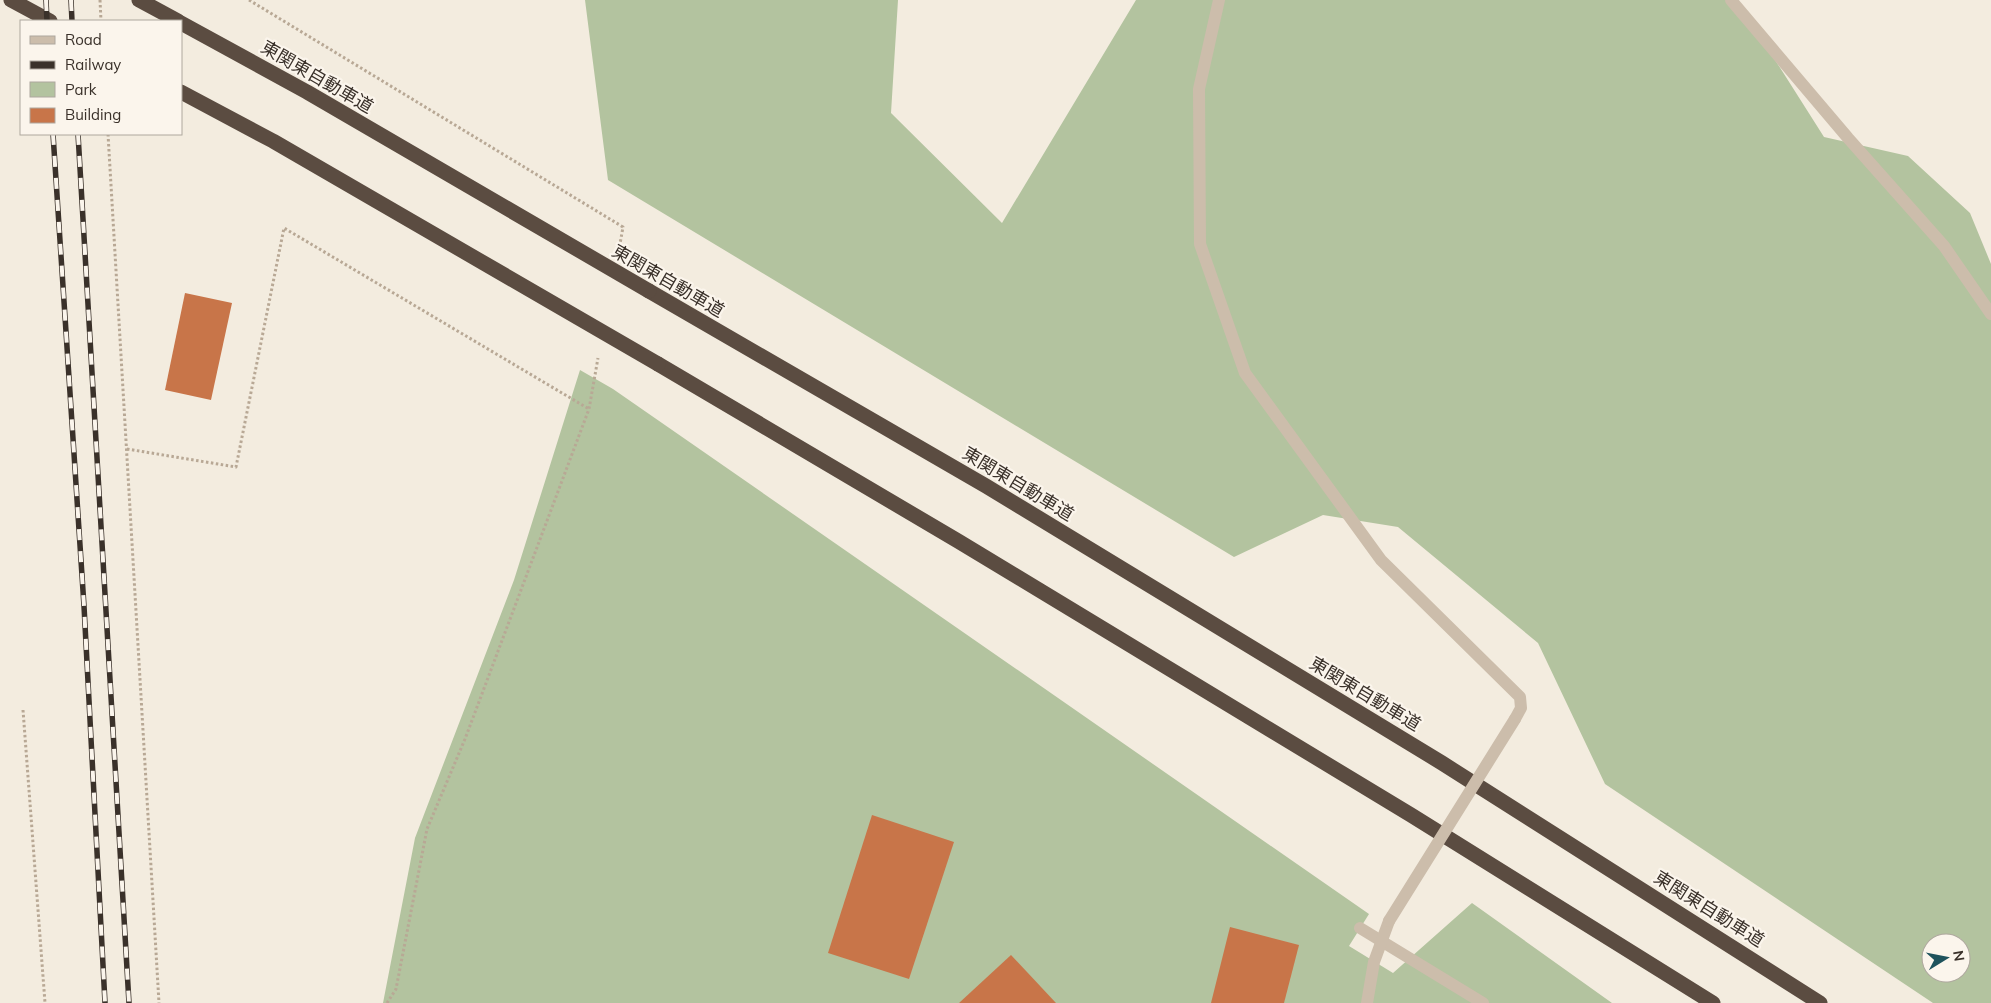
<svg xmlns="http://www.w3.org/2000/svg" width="1991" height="1003" font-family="Mulish,'Noto Sans JP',sans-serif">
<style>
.green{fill:#b3c39f;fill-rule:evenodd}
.building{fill:#c87549}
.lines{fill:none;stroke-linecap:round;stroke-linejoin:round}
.path{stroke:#b8a895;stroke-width:3;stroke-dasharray:2.5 2.5;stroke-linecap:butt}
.minor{stroke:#ccbdab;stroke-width:12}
.highway{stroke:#5b4c41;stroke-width:15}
.rail-casing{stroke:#3a312a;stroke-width:5.5}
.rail{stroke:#fbf5ec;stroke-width:4;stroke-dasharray:11;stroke-linecap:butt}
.minor-bridge{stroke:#ccbdab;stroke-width:12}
.highway-bridge{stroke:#5b4c41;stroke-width:15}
.labels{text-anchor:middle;stroke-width:4.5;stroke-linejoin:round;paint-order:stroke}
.street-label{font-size:18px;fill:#3a312a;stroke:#fbf5ec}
</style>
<rect width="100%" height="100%" fill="#f3ecdf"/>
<g class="green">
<path d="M585,0H898L891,113L1002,223L1136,0H1737L1824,137L1908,156L1970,213L1991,264V1003H1933L1605,784L1538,643L1398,527L1323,515L1234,557L608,180ZM1931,943H1961V973H1931Z"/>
<polygon points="580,370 613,389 1369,914 1349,946 1393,973 1472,903 1612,1003 383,1003 415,838 514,580"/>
</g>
<g class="building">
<polygon points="185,293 232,303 211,400 165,390"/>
<polygon points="872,815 954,842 909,979 828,953"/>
<polygon points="1230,927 1299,945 1284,1003 1211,1003"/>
<polygon points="1011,955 1056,1003 959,1003"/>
</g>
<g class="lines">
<g class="path">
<polyline points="100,0 101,21"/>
<polyline points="249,0 623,227 620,244"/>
<polyline points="108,134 159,1003"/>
<polyline points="127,449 236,467 284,228 589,409"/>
<polyline points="23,710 45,1003"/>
<polyline points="387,1003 396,989 427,829 465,739 589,409 598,358"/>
</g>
<g class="minor">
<polyline points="1219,0 1199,89 1200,244 1245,373 1381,560 1520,697 1521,708 1515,719"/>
<polyline points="1731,0 1848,138 1944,246 1991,314"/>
<polyline points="1360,928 1483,1003"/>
<polyline points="1367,1003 1374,962 1389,921"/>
</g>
<g class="highway">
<polyline points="11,0 50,21"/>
<polyline points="139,0 178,21"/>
<polyline points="649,291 986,486 1442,763 1820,1003"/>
<polyline points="658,364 958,541 1411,815 1713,1003"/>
</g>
<defs>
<g id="rail">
<polyline points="46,0 47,21"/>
<polyline points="71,0 72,21"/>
<polyline points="53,134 84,606 105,1003"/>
<polyline points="78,134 129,1003"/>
</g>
</defs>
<use href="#rail" class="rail-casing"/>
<use href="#rail" class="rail"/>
<polyline class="minor-bridge" points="1389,921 1515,719"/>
<g class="highway-bridge">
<polyline points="181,23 307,92 649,291"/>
<polyline points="181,92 273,141 658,364"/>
</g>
</g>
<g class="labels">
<g class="street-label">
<text transform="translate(317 77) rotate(30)" y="6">東関東自動車道</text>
<text transform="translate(668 281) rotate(30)" y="6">東関東自動車道</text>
<text transform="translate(1018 484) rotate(31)" y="6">東関東自動車道</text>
<text transform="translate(1365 694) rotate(31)" y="6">東関東自動車道</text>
<text transform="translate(1709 909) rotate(32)" y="6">東関東自動車道</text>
</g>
</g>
<rect x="20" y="20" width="162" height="115" fill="#fbf5ec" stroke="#aea79e"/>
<rect x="30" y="36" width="25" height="8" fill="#ccbdab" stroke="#aea79e"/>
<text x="65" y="45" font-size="15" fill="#3a312a">Road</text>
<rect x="30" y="61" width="25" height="8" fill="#3a312a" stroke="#aea79e"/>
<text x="65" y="70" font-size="15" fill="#3a312a">Railway</text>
<rect x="30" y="82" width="25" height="15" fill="#b3c39f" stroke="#aea79e"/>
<text x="65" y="95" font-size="15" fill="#3a312a">Park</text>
<rect x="30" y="108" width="25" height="15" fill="#c87549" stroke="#aea79e"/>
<text x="65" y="120" font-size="15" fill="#3a312a">Building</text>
<g transform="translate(1946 958) rotate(80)"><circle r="24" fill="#fbf5ec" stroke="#aea79e"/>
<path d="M0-4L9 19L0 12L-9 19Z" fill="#1e525c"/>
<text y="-8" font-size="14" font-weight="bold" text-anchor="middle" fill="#3a312a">N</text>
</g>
</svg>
